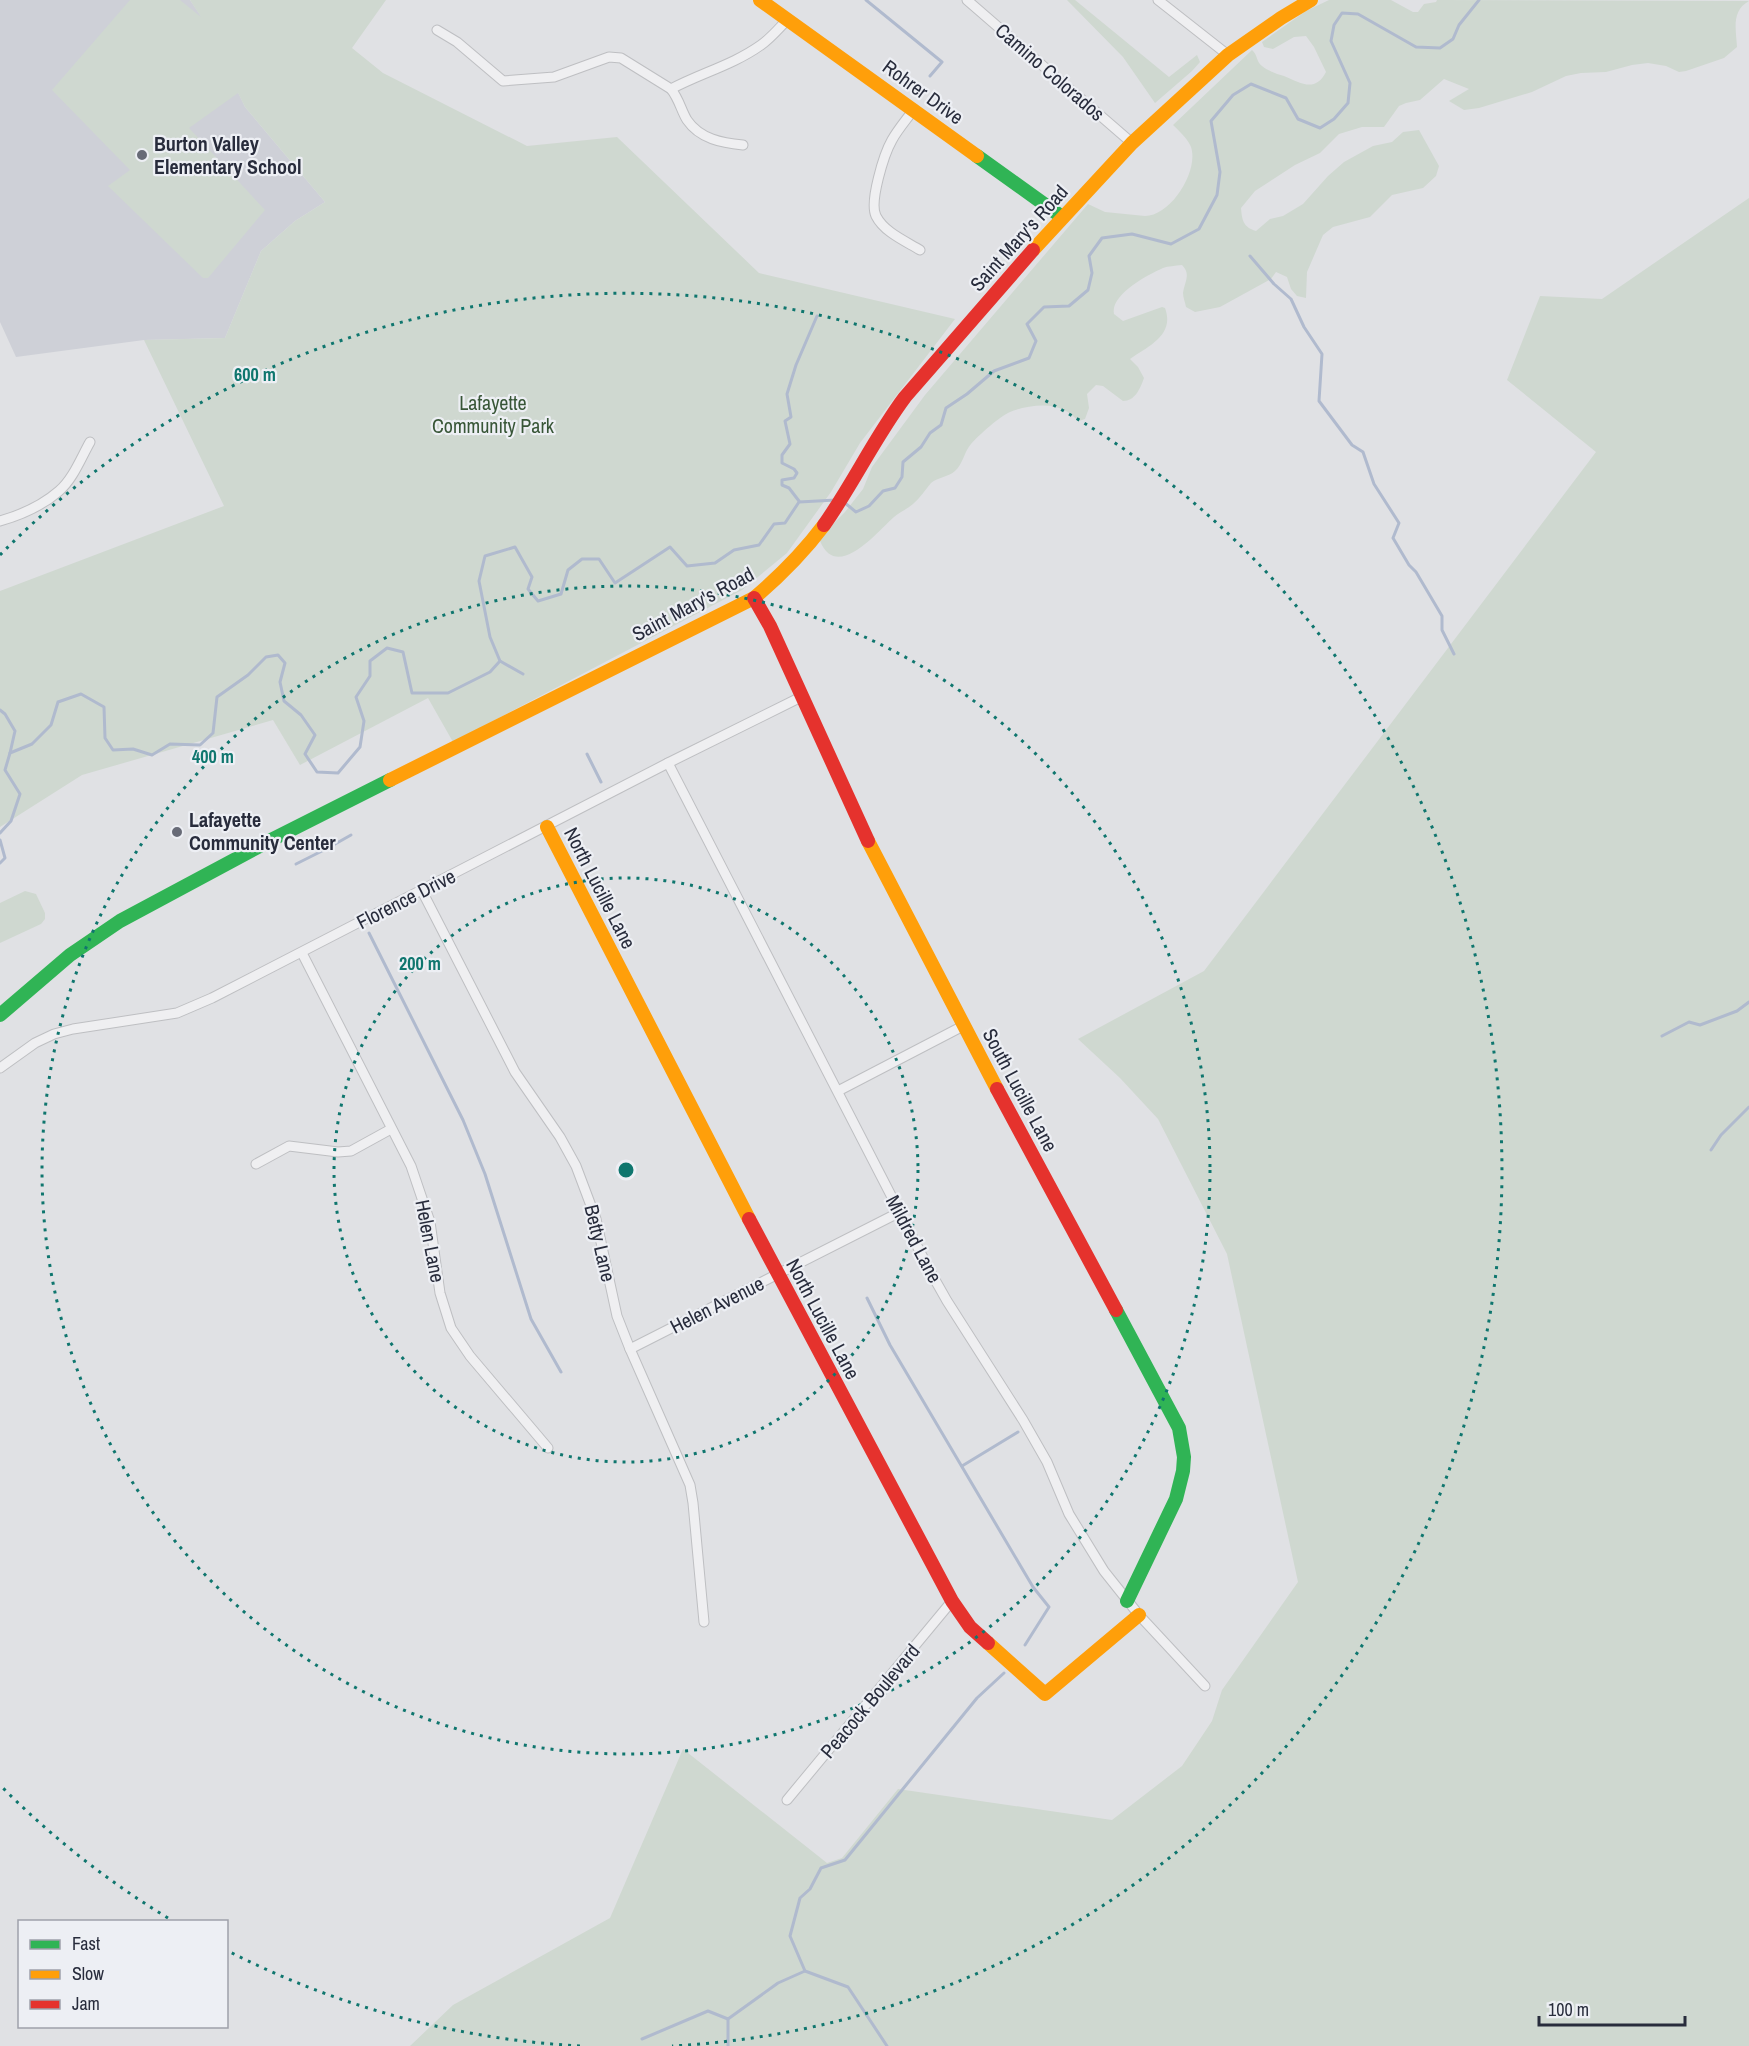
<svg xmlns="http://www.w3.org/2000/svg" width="1749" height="2046" font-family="'Archivo Narrow',sans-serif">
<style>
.built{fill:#ced0d7}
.green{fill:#cfd8d0}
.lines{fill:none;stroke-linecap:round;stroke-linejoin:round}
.stream{stroke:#b0bace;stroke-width:3}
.street-casing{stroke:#bebfc2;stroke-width:11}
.street{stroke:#efeff1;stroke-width:9}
.fast{stroke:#30b455;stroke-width:14}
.slow{stroke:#ff9f0a;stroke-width:14}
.jam{stroke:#e5322d;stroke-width:14}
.ring{fill:none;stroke:#0f766e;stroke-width:3;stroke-dasharray:3 6}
.poi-dot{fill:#686b77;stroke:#edeff4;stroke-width:2}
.labels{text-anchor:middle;stroke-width:4.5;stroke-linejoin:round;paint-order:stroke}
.street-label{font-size:20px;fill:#282c3c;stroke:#edeff4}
.poi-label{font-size:20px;font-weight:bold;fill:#282c3c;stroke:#edeff4;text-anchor:start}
.park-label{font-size:20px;fill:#385637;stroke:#edeff4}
.centre{fill:#0f766e;stroke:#edeff4;stroke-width:3}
.ring-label{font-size:18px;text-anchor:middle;font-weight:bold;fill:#0f766e;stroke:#edeff4;stroke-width:4.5;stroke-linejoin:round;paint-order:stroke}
</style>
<rect width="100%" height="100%" fill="#e0e1e4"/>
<polygon class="built" points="0,0 190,0 203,19 245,107 325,202 295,221 261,251 225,338 144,340 16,357 0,322"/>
<g class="green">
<polygon points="130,0 180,0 201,17 190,0 386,0 352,48 383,73 527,146 617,137 759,273 955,319 860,443 831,492 787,553 742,590 453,742 428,698 300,765 273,720 82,775 0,827 0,591 224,506 144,340 225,338 261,251 295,221 325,202 245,107 238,93 189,128 265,210 208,278 203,278 108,186 130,170 52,90"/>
<polygon points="1067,0 1075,0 1169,77 1197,55 1200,62 1192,71 1155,103 1123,57"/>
<path d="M1329,0H1391L1413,12H1418L1424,4L1436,2L1437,0L1749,1C1731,11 1736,29 1737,47L1724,58L1686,71L1679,72L1666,66L1648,63L1632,65L1606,72L1581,73L1566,76L1532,92L1479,108L1464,110L1449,101L1469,89L1444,79L1420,100L1406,103L1399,106L1384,127H1362L1339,134L1320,153L1295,165L1255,191L1241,208C1242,220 1243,227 1256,231L1270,219L1283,216L1303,204L1328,176L1344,162L1373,146L1392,142L1403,132L1419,130L1439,166L1436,176L1423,188L1392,195L1370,217L1333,227L1323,235L1307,272L1306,298L1297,296L1291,289L1287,277L1276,272L1271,279L1220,307L1195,312L1186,307C1185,302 1183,297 1183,293C1185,281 1191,274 1182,265C1175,266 1168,266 1163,268C1147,275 1110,295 1114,314L1123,321L1162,307L1165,308C1175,335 1149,346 1130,359L1138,367L1144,378C1140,389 1135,401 1123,401L1103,386L1096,385L1087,394L1089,408L1085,419L1079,421C1074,417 1069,412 1064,410C1049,402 1025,406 1010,412C1000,416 979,435 971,444C964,452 963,464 955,471C949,477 938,477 931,483C925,490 920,498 913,504C907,509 900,512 894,517C877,532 837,582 820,541L822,535L845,512L863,489L872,467L925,395L1088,204L1105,212L1145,216C1171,216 1199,171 1191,147C1188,139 1179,131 1173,125L1252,50C1258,55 1256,62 1262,66C1268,71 1277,74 1284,76C1301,83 1315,93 1326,72L1314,47L1306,36L1294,37L1273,49L1264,47L1262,42L1306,11Z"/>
<polygon points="1749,198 1749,2046 410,2046 453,2005 610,1918 683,1749 827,1863 842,1858 898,1789 1112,1820 1182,1766 1212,1721 1222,1690 1298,1582 1227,1254 1158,1119 1120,1078 1078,1039 1204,971 1596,452 1507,380 1540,296 1602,299"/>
<polygon points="25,891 36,894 45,913 45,919 41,924 0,943 0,903"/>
</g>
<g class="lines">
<g class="stream">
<polyline points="866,0 942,62 930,76"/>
<polyline points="1250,256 1274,284 1291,299 1304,327 1322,354 1319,401 1352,445 1363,452 1374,484 1399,523 1393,538 1409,565 1416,572 1442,616 1442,630 1454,654"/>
<polyline points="799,501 789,488 782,485 782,480 794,478 797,473 794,469 782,463 782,455 790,444 785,421 791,417 787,394 796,365 817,316"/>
<polyline points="845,503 856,512 869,506 883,491 895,488 902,477 903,462 921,447 930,433 941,425 946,408 967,394 994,371 1029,358 1036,341 1027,324 1044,307 1069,306 1088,290 1092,273 1089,256 1102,238 1132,234 1171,244 1199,229 1217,195 1220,172 1211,121 1233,95 1251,84 1286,98 1298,119 1320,128 1334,119 1348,103 1350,83 1331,41 1334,25 1342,13 1358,14 1416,47 1440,48 1453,39 1459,25 1479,0"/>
<polyline points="500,661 523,674"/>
<polyline points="0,710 5,714 15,731 10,753"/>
<polyline points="587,754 601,782"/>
<polyline points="0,833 11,821 20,794 5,770 10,753 32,744 51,725 58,702 81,694 104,707 105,738 113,750 133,749 152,755 170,744 200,745 213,733 217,697 248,675 266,657 278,655 285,663 280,682 284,701 301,715 315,735 305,754 317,772 338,773 360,747 364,721 356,697 370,676 370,661 387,648 403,652 412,693 448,693 490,672 500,661 490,637 479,581 485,556 515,547 532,577 528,589 538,601 561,594 568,570 582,559 599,559 615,583 670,547 687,566 715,563 734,550 759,545 774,524 785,523 799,502 836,500"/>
<polyline points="0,840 5,858 0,863"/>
<polyline points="328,848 351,835"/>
<polyline points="296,864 324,850"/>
<polyline points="369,933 463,1120 485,1174 531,1319 561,1372"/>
<polyline points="1662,1036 1689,1022 1700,1025 1737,1011 1749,1002"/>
<polyline points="1711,1150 1721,1135 1749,1107"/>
<polyline points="867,1298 890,1345 1033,1587 1049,1607 1025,1645"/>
<polyline points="962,1466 1018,1432"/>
<polyline points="642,2039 708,2011 728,2019"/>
<polyline points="728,2046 728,2019 778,1983 805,1971"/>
<polyline points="887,2046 848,1987 805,1971 790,1936 800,1898 810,1889 821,1868 845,1860 977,1698 1004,1673"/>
</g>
<defs>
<g id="street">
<polyline points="967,0 1132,143"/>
<polyline points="1158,0 1228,55"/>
<path d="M437,30L457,42L503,81L554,77L609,57L621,58L671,89C701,73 733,65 761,45C771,38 779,28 788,19"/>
<path d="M671,89C679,99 681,110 687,120C700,139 722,143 743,145"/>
<path d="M914,109C907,119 898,129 892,140C884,154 869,202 876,216C884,232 905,241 920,250"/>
<path d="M0,521C21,515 43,505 59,491C73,479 81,458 90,442"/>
<polyline points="668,763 930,1271 947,1301 1023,1420 1047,1462 1069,1514 1104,1571 1139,1615 1205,1686"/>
<polyline points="422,891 515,1072 560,1137 576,1166 596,1219 617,1316 630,1349 690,1485 693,1503 704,1622"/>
<polyline points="302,953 411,1166 430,1222 440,1293 451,1328 470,1356 548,1448"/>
<polyline points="0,1068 35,1043 54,1034 73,1029 177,1013 212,998 668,763 801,697"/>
<polyline points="838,1091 963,1026"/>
<polyline points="256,1164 289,1146 338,1152 351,1151 391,1129"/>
<polyline points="630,1349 900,1212"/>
<polyline points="787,1800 952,1601"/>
</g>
</defs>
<use href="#street" class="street-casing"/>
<use href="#street" class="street"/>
<g class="fast">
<polyline points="977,156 1062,217"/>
<polyline points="0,1015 70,955 120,921 273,839 390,780"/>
<polyline points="1116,1310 1179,1428 1184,1457 1183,1471 1176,1499 1127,1601"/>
</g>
<g class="slow">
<polyline points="760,0 977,156"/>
<polyline points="1033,250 1132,143 1228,55 1281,18 1311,0"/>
<path d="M390,780L754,598C780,576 803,553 824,525"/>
<polyline points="547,827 749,1219"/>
<polyline points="868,841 997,1089"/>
<polyline points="988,1643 1045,1694 1139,1615"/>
</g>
<g class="jam">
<path d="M824,525C853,484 875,437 905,397L1033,250"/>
<polyline points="754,598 770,626 868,841"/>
<polyline points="997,1089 1116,1310"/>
<polyline points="749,1219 952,1601 970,1627 988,1643"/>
</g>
</g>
<g class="ring">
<circle cx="626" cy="1170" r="292"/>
<circle cx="626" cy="1170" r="584"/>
<path d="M580 2046A877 877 0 0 1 228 1951M168 1918A877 877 0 0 1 0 1785M0 555A877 877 0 1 1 672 2046"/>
</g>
<g class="poi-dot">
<circle cx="142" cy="155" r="6"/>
<circle cx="177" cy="832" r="6"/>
</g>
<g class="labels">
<g class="street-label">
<text transform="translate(1050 72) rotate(41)" y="7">Camino Colorados</text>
<text transform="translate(923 92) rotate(36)" y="7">Rohrer Drive</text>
<text transform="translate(1019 238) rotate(-48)" y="7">Saint Mary's Road</text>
<text transform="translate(693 604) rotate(-28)" y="7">Saint Mary's Road</text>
<text transform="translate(600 888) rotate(63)" y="7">North Lucille Lane</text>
<text transform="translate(406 899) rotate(-27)" y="7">Florence Drive</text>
<text transform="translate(1020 1090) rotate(62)" y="7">South Lucille Lane</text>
<text transform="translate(914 1239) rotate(62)" y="7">Mildred Lane</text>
<text transform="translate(430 1241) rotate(79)" y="7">Helen Lane</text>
<text transform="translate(600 1243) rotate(77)" y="7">Betty Lane</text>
<text transform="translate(717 1305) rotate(-27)" y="7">Helen Avenue</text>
<text transform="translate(823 1319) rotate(62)" y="7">North Lucille Lane</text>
<text transform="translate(870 1701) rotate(-50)" y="7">Peacock Boulevard</text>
</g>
<g class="poi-label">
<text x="154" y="151">Burton Valley<tspan x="154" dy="23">Elementary School</tspan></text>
<text x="189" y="827">Lafayette<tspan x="189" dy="23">Community Center</tspan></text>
</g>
<g class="park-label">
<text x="493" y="410">Lafayette<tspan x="493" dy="23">Community Park</tspan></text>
</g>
</g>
<circle cx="626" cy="1170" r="9" class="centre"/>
<g class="ring-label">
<text x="255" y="381">600 m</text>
<text x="213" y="763">400 m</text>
<text x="420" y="970">200 m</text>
</g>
<rect x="18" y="1920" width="210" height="108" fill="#edeff4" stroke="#9ea1aa" stroke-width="1.5"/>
<rect x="30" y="1940" width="30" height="9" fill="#30b455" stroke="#9ea1aa" stroke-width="1.5"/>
<text x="72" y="1950" font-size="18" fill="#282c3c">Fast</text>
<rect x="30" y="1970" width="30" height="9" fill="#ff9f0a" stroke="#9ea1aa" stroke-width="1.5"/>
<text x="72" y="1980" font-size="18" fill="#282c3c">Slow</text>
<rect x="30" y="2000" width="30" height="9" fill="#e5322d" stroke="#9ea1aa" stroke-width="1.5"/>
<text x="72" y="2010" font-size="18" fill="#282c3c">Jam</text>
<path d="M1539 2016v9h146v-9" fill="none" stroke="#282c3c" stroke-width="3"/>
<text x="1548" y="2016" font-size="18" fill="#282c3c" stroke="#edeff4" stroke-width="4.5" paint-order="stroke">100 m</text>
</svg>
